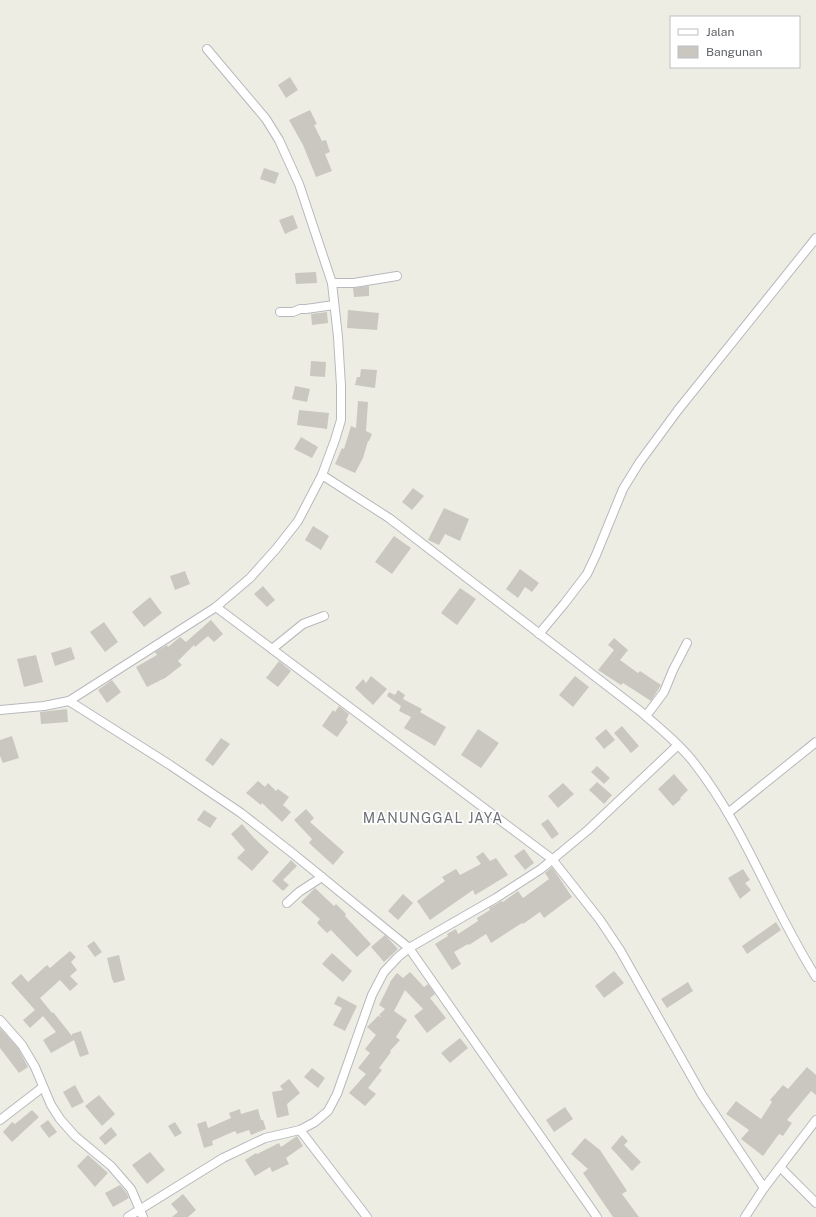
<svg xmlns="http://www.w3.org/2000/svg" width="816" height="1217" font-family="'Public Sans',sans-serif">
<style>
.building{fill:#cac7c1}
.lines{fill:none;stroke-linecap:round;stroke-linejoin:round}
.street-casing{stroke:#b7b9be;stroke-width:10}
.street{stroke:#fff;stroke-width:8}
.labels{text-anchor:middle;stroke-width:3.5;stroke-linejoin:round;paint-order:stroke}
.quarter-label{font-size:14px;letter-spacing:1px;fill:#6d7177;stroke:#fff}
</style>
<rect width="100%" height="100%" fill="#eeede4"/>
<g class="building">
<polygon points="290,77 298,90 286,98 278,85"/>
<polygon points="310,110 317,124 314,125 322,141 326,140 330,152 325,154 332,171 316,177 303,145 289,120"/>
<polygon points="264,168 279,173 275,184 260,179"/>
<polygon points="293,215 298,228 285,234 279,220"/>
<polygon points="316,272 317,283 296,284 295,273"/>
<polygon points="369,286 369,296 354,297 353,288"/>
<polygon points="348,310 379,313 377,330 347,328"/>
<polygon points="327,312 328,323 312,325 311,314"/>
<polygon points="311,361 326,362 325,377 310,376"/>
<polygon points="361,369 377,370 375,388 355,385 357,377 360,377"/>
<polygon points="295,386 310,389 307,402 292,399"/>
<polygon points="358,401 368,402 366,431 372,434 369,441 368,441 363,458 355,473 335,464 342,448 344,449 351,426 356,428"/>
<polygon points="299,410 329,413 327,429 297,425"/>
<polygon points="301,437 318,447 312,458 294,449"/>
<polygon points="413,488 424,496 412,510 402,502"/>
<polygon points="444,508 469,519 460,541 445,534 439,545 428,540"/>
<polygon points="313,526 329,536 321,550 305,540"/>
<polygon points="394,536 411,548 392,574 375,562"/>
<polygon points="520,569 539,583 532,592 525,587 518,598 506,589"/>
<polygon points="185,571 190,584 175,590 170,576"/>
<polygon points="263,586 275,600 267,607 254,594"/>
<polygon points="460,588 476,599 457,625 441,613"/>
<polygon points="150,597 162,613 144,627 132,612"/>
<polygon points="211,620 223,634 214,642 208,636 195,647 194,645 178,661 182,665 165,678 147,687 136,667 157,655 155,652 167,645 168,647 180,637 186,642"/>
<polygon points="104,622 118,642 105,652 90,632"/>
<polygon points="614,638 628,650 620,660 638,673 640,671 661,685 651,701 623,683 621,685 598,670 614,650 608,645"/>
<polygon points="71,647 75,659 55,666 51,653"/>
<polygon points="36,655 43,682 24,687 17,659"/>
<polygon points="279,661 291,671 278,687 266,678"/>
<polygon points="371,676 387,689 373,705 355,688 363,679 366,683"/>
<polygon points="575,676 589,687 573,707 559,695"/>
<polygon points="112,680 121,692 107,703 98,690"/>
<polygon points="398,690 405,695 403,699 422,709 420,712 446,727 435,746 404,728 411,717 399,711 401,706 387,696 389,692 395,695"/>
<polygon points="339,706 349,714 346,720 348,722 337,737 322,726 333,710 335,712"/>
<polygon points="67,709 68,722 41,724 40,712"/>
<polygon points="622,726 639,746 631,753 614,733"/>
<polygon points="478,729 499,743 481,768 461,755"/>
<polygon points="606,729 615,740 604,749 595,738"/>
<polygon points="12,736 19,758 3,763 0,756 0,740"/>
<polygon points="221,738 230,744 213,766 205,760"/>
<polygon points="597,766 610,778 604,784 591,772"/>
<polygon points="674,774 688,790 680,798 681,799 673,806 658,789"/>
<polygon points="258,781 265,787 268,783 276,791 278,789 289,797 283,805 291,812 282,822 262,803 261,805 246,793"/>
<polygon points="597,782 612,795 604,804 589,790"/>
<polygon points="563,783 574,794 558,808 548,796"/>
<polygon points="306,809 314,818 310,822 344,852 333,865 309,843 312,839 294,820"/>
<polygon points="204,810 217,818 210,828 197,820"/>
<polygon points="548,819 559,834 552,839 541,824"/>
<polygon points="242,824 254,838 269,852 252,871 237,858 245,850 231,834"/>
<polygon points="524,849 534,863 525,870 514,856"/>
<polygon points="483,852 490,861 496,858 508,875 475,895 473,890 430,920 417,901 445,881 442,877 456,869 460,875 481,864 476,857"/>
<polygon points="291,860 297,866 283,880 289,885 283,891 272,881"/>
<polygon points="552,867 572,897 544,918 540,912 523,924 522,923 491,943 486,934 469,945 468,944 454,952 461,964 452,970 435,944 448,936 447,934 456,929 458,934 478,921 477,918 490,910 489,908 502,901 503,902 518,891 523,898 549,879 545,873"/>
<polygon points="743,869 750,880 745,883 751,890 740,899 728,878"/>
<polygon points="315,888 334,906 336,904 346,914 345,916 371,944 357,957 331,930 327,933 317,923 320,919 301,902"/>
<polygon points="403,894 413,903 398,920 388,911"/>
<polygon points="776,922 781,930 747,954 742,946"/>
<polygon points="385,935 398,949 384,962 371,947"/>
<polygon points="94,941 102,952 95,957 87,946"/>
<polygon points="70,951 76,957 71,962 77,970 70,976 78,984 70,991 60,980 40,998 52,1013 53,1012 72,1036 72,1034 81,1031 89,1054 80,1057 74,1040 51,1053 43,1040 56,1032 43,1016 30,1028 23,1020 35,1010 11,983 21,974 28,982 47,965 50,968"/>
<polygon points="332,953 352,971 343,982 322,964"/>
<polygon points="119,955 125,980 114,983 112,979 107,958"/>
<polygon points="614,971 624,983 604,998 595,986"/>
<polygon points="410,972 424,987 428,984 435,994 430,998 446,1018 427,1033 414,1016 423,1009 405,990 394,1011 407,1020 396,1037 400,1040 390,1051 391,1052 379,1068 382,1070 368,1088 376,1094 365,1106 349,1093 366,1074 358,1068 370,1053 365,1049 376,1035 367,1027 378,1016 382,1017 379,1015 385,1009 379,1005 390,983 390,982 397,973 403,978"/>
<polygon points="688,982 693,991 667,1008 661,999"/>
<polygon points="338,996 357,1006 345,1031 333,1025 342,1008 334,1004"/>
<polygon points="0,1028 18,1048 28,1067 19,1073 0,1048"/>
<polygon points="460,1038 468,1048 450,1063 441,1053"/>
<polygon points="807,1067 816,1075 816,1095 811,1091 787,1120 792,1123 783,1136 779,1134 763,1156 741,1139 749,1130 726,1114 736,1101 761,1119 772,1102 770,1100 783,1085 788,1089"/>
<polygon points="312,1068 325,1078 318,1088 304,1077"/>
<polygon points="289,1079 300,1093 287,1104 289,1115 277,1118 272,1092 283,1090 280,1086"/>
<polygon points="75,1085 84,1102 72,1108 63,1092"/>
<polygon points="99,1095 115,1114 102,1126 85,1106"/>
<polygon points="565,1107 573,1119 554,1132 546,1120"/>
<polygon points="240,1109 241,1114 258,1109 261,1120 263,1120 266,1129 251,1135 249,1130 237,1134 235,1131 212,1141 213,1145 204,1148 197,1124 206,1121 208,1128 231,1118 229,1113"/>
<polygon points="32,1110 39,1117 12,1142 3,1132 12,1122 15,1124"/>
<polygon points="48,1120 57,1132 49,1138 40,1126"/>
<polygon points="175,1122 182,1133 175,1137 168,1126"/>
<polygon points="111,1127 117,1135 105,1145 99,1138"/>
<polygon points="622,1135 628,1141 624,1145 641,1162 632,1171 611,1148"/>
<polygon points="297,1136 303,1146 286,1158 289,1164 272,1172 270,1167 255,1176 245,1160 256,1153 257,1154 279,1143 281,1147"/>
<polygon points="585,1138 600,1150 627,1191 622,1194 639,1217 613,1217 583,1173 588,1169 571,1154"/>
<polygon points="150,1152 165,1170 147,1184 132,1165"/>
<polygon points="88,1155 108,1173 95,1187 77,1166"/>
<polygon points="120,1185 126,1192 129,1198 113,1207 105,1193"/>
<polygon points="183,1194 196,1210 188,1217 172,1217 178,1212 171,1204"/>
</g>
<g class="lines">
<defs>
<g id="street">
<polyline points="332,283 354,283 397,276"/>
<polyline points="280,312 293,312 300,309 306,309 334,305"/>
<path d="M322,475L389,518L640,711C659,728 680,744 695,764C745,828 772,908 816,977"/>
<polyline points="216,607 552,859 600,920 620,950 702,1095 764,1188"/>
<polyline points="539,634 564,604 587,574 596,555 623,489 639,463 678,410 816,238"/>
<polyline points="272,649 303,624 324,616"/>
<polyline points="69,701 170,765 241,813 291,852 409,948 597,1217"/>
<polyline points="0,710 44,706 69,701 216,607 250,578 276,549 298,521 322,475 335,440 341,420 341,386 338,337 332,283 299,184 279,140 266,119 207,49"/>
<polyline points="646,716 664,692 673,670 687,643"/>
<polyline points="728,813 816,742"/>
<polyline points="287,903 299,892 322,877"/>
<polyline points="0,1020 22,1045 35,1067 51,1105 60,1119 75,1136 111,1166 131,1189 143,1217"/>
<polyline points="0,1120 43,1087"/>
<polyline points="300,1130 367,1217"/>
<polyline points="780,1167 816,1203"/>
<polyline points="128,1217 223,1158 265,1138 300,1130 315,1122 328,1111 337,1094 372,995 384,972 398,957 409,948 496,898 541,869 588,830 678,745"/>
<polyline points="745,1217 764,1188 816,1120"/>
</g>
</defs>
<use href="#street" class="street-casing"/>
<use href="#street" class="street"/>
</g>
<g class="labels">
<g class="quarter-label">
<text x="433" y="823">MANUNGGAL JAYA</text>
</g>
</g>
<rect x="670" y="16" width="130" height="52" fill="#ffffff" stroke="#bebfc1"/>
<rect x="678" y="29" width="20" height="6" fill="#ffffff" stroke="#bebfc1"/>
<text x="706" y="36" font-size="12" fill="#5c5f65">Jalan</text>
<rect x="678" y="46" width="20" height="12" fill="#cac7c1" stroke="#bebfc1"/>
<text x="706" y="56" font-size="12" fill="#5c5f65">Bangunan</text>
</svg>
